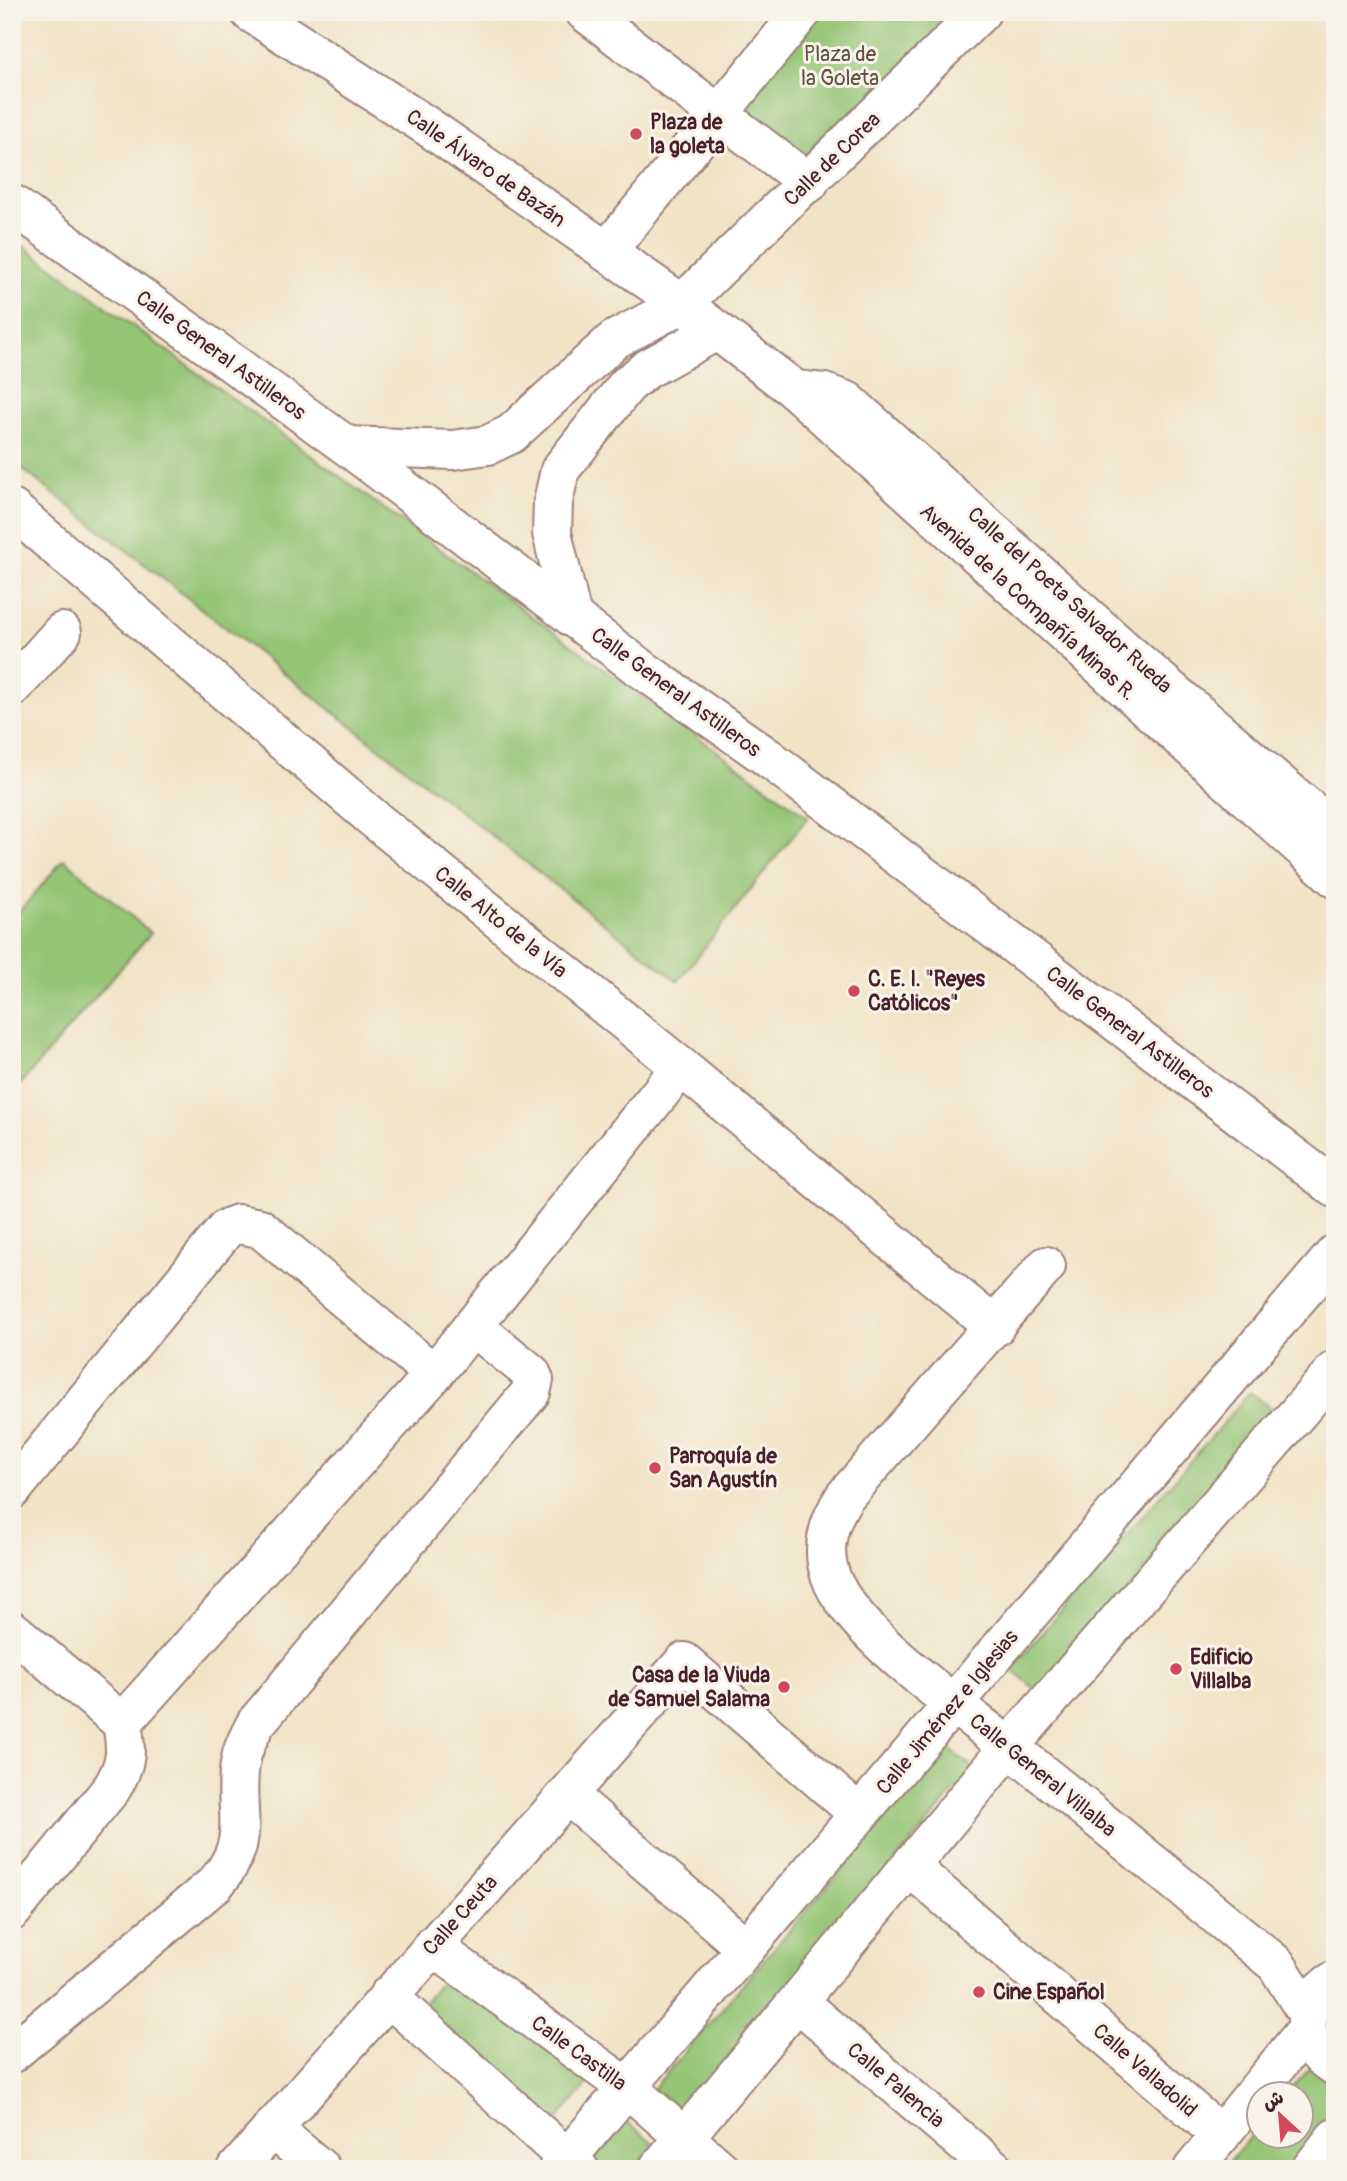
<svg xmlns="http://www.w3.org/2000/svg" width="1347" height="2181" font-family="Pangolin,'Playpen Sans Arabic',sans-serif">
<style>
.green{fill:#94c474;stroke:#6f7250;stroke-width:2}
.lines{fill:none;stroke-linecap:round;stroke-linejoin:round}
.minor-casing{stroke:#9e8178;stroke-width:42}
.major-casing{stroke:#9e8178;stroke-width:42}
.minor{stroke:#fff;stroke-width:38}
.major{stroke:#fff;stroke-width:38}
.poi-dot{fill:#d1495b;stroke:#f7f3e8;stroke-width:2.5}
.labels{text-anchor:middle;stroke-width:6;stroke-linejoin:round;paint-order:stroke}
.park-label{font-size:21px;fill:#605141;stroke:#f7f3e8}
.poi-label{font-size:21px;font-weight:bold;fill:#4a1f2b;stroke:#f7f3e8;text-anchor:start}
.street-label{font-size:21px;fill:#4a1f2b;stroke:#f7f3e8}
</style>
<rect width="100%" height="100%" fill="#f7f3e8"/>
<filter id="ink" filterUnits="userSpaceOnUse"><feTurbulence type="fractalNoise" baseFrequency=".0143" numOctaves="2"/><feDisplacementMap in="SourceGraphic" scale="14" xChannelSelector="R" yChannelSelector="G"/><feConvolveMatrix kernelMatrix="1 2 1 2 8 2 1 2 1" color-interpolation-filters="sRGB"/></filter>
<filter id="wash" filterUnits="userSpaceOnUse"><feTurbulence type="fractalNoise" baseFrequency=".00686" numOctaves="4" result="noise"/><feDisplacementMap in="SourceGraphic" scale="28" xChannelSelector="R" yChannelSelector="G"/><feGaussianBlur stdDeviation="1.57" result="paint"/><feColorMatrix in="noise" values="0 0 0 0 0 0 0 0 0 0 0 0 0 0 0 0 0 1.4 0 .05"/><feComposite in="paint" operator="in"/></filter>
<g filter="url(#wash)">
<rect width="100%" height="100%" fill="#f1e3c6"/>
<g class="green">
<polygon points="814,12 968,12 808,177 735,112"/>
<polygon points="12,238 808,817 678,981 12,461"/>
<polygon points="64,859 151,933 12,1094 12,920"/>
<polygon points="1250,1392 1279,1414 1039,1692 1011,1669"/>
<polygon points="947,1747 974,1769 682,2112 653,2089"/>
<polygon points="457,1964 591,2080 555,2122 421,2006"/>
<polygon points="1315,2062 1335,2079 1335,2120 1293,2169 1223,2169 1259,2126 1260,2136 1302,2136 1302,2094 1288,2093"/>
<polygon points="625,2121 655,2144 634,2169 602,2169 593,2160"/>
</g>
</g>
<g filter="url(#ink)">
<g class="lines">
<defs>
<g id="minor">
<polyline points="585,12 809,183"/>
<polyline points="606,252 802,12"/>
<polyline points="682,304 981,12"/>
<polyline points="795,390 824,393 847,401 1129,654 1335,831"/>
<polyline points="12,509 374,819 681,1067 995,1327"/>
<polyline points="12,688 62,632"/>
<path d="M1046,1266L845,1496C824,1528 818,1561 840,1595C875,1649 954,1703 1005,1744C1096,1816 1186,1891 1276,1964L1307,2013"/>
<polyline points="12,1490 227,1228 238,1224 260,1228 434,1374"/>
<path d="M12,1630L122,1723C127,1751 127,1763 112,1788L12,1911"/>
<polyline points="122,1723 434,1374 681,1067"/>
<polyline points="568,1795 746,1948"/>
<polyline points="910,1867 1221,2135"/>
<polyline points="432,1946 628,2088 720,2169"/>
<path d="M1335,1980C1300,2000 1295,2046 1335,2066"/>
<polyline points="388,1996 579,2169"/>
<polyline points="798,2002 994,2169"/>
<path d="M12,2053L215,1884C255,1838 232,1814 240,1764C242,1749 249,1736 256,1723L531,1392L534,1380L531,1373L473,1326"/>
<polyline points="272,2128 321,2169"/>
<polyline points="237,2169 684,1662 859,1814"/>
<polyline points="558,2169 1335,1254"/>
<polyline points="658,2169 1009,1747 1335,1370"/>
<polyline points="1193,2169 1306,2030"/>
<polyline points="1311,2169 1335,2138"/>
</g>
<g id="major">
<polyline points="250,12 427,126 682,304 795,390 1335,878"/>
<polyline points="12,204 347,446 636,665 767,757 1335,1188"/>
<polyline points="347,446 453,450 488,445 511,434 614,340 682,304"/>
<polyline points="572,617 552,533 553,502 560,470 627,385 647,369 716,331"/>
</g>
</defs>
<use href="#minor" class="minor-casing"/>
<use href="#major" class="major-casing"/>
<use href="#minor" class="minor"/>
<use href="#major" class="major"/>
</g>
</g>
<g class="poi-dot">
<circle cx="636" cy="134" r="7"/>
<circle cx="854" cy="991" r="7"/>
<circle cx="655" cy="1468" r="7"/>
<circle cx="1176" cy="1669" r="7"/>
<circle cx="784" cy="1687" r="7"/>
<circle cx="979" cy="1992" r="7"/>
</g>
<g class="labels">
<g class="park-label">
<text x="840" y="61">Plaza de<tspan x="840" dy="24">la Goleta</tspan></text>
</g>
<g class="poi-label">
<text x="650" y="129">Plaza de<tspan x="650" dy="24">la goleta</tspan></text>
<text x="868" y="986">C. E. I. "Reyes<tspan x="868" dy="24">Católicos"</tspan></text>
<text x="669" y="1463">Parroquía de<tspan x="669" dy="24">San Agustín</tspan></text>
<text x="1190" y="1664">Edificio<tspan x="1190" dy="24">Villalba</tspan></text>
<text x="770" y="1682" text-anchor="end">Casa de la Viuda<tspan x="770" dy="24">de Samuel Salama</tspan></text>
<text x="993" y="1999">Cine Español</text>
</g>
<g class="street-label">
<text transform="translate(832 159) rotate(-44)" y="7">Calle de Corea</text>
<text transform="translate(486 168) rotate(35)" y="7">Calle Álvaro de Bazán</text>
<text transform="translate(221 355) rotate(36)" y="7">Calle General Astilleros</text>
<text transform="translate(1070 600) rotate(42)" y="7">Calle del Poeta Salvador Rueda</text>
<text transform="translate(1028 602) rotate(42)" y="7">Avenida de la Compañía Minas R.</text>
<text transform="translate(676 692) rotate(36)" y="7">Calle General Astilleros</text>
<text transform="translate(501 922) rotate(39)" y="7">Calle Alto de la Vía</text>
<text transform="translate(1130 1032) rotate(37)" y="7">Calle General Astilleros</text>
<text transform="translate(947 1712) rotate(-50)" y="7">Calle Jiménez e Iglesias</text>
<text transform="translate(1043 1775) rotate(39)" y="7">Calle General Villalba</text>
<text transform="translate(460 1915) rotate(-48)" y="7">Calle Ceuta</text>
<text transform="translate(579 2053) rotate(36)" y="7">Calle Castilla</text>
<text transform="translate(1145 2070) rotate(41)" y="7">Calle Valladolid</text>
<text transform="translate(896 2085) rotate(40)" y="7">Calle Palencia</text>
</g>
</g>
<rect width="1347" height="2181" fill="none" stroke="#f7f3e8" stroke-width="42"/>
<g transform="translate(1280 2115) rotate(334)"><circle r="33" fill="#f7f3e8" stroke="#b29e9c" stroke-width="2"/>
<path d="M0-5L12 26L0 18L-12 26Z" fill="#d1495b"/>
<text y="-10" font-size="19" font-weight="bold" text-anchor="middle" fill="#4a1f2b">ش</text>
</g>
</svg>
